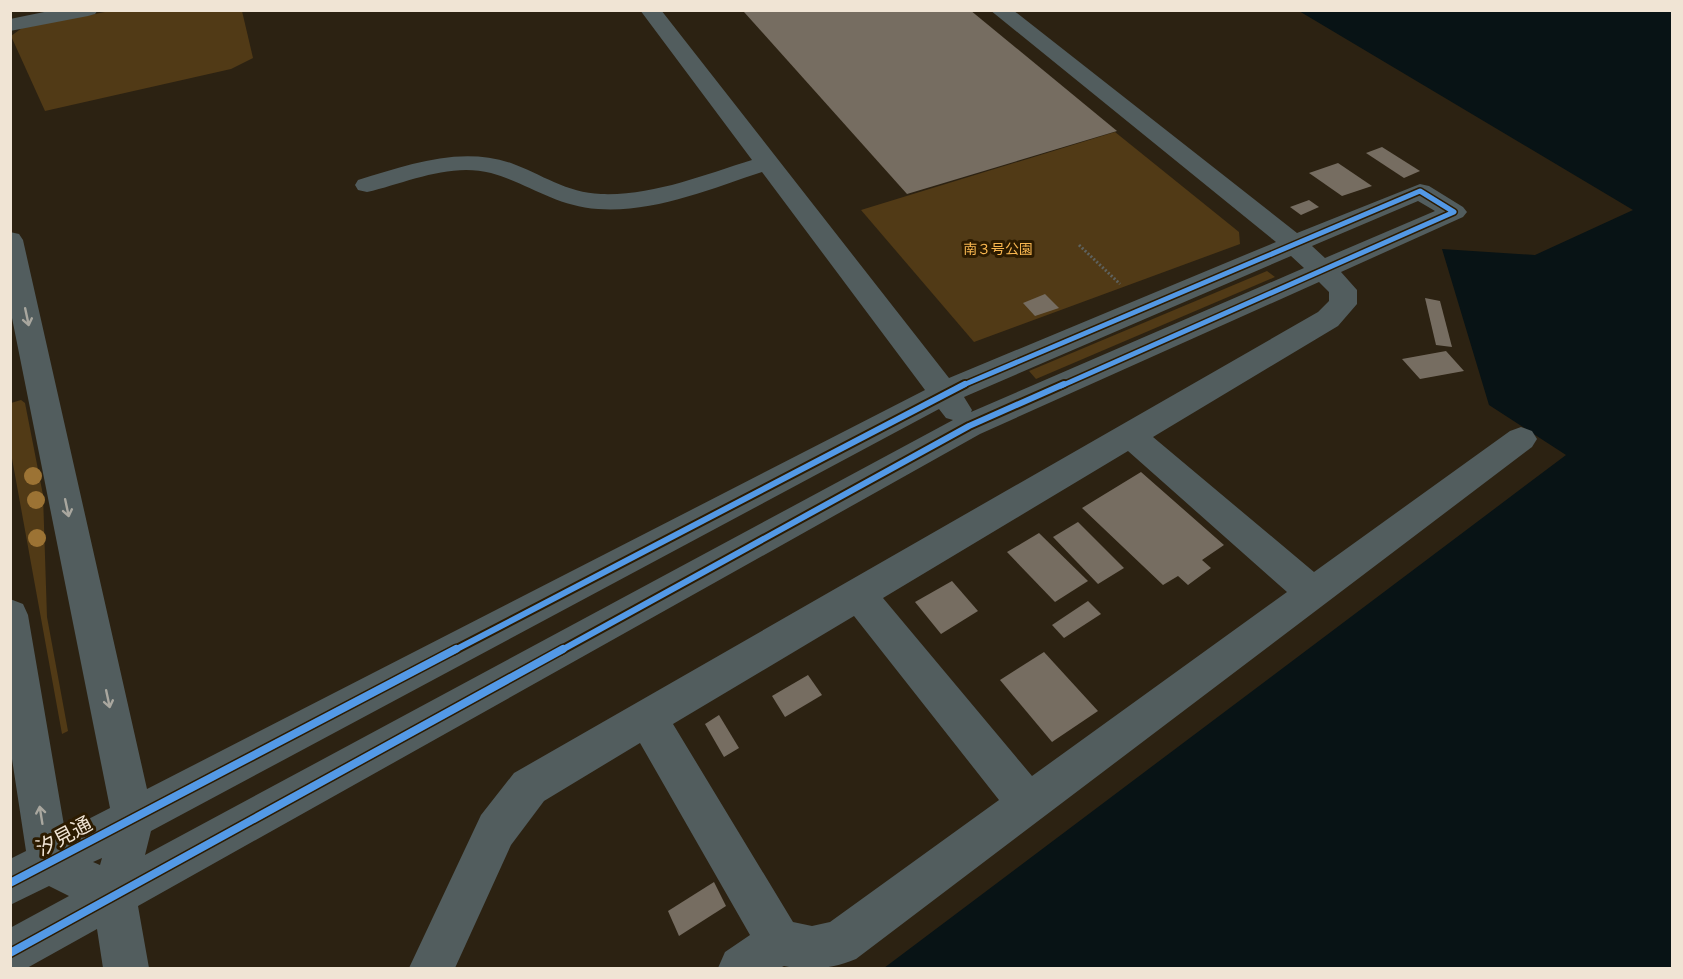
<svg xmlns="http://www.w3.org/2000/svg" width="1683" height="979" font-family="'Fira Sans','Noto Sans JP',sans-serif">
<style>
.green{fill:#513a16}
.water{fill:#081315}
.building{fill:#766d61}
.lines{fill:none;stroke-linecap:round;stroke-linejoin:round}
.path{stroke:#5e625f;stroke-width:3;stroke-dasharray:2 2;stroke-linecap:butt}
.minor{fill:#525d5e;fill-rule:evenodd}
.cycleway-far2-casing{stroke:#2c1b00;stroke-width:8}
.cycleway-far1-casing{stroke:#2c1b00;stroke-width:10}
.cycleway-casing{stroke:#2c1b00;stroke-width:11}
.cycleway-far2{stroke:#5399e6;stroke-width:5}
.cycleway-far1{stroke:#5399e6;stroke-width:6}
.cycleway{stroke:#5399e6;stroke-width:8}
.tree{fill:#9c7334}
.oneway{stroke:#a9a79f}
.labels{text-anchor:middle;stroke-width:6;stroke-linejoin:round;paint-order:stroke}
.far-park-label{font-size:14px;fill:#f8b64f;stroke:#2c1b00}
.near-street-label{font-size:20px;fill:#f0e4d4;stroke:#2c1b00}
</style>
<rect width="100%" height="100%" fill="#2c2212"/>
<g class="green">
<polygon points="110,11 242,11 253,58 231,69 45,111 11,36 22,28"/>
<polygon points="1115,132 1239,232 1240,244 974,342 861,210"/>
<polygon points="1267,271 1275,277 1036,379 1029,371"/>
<polygon points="21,400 25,403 43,495 47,617 68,731 62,734 11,453 11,403"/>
</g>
<polygon class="water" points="1299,11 1672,11 1672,968 884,968 1566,455 1489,405 1442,249 1535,255 1633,210"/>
<g class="building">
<polygon points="750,10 970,10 1117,131 907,194 744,12"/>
<polygon points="1382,147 1420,171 1404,178 1366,153"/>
<polygon points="1338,163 1372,186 1342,196 1309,173"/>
<polygon points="1309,200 1319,207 1301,215 1290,207"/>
<polygon points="1045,294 1059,308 1035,316 1023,303"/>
<polygon points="1425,298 1440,301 1452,347 1436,345"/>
<polygon points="1446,351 1464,371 1420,379 1402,359"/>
<polygon points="1141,472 1224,545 1202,560 1211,568 1188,585 1178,576 1163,585 1082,508"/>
<polygon points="1078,522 1124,568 1098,584 1053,537"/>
<polygon points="1039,533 1088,581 1055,602 1007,552"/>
<polygon points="952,581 978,611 941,634 915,602"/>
<polygon points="1088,601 1101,614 1064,638 1052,625"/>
<polygon points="1044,652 1098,711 1052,742 1000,680"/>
<polygon points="808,675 822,695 785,717 772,696"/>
<polygon points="719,715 739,748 724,757 705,724"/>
<polygon points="714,882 726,906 679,936 668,911"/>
</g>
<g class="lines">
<polyline class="path" points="1079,245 1120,284"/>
<g class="minor">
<polygon points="54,10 98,10 95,14 88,16 10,31 10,19"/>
<path d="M640,10H661L949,378L1276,242L990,10H1013L1297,233L1420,184L1429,186L1463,207L1467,212L1463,217L1341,272L1357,290V304L1338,326L1153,437L1314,572L1510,431L1521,427L1532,431L1537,439L1532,447L856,959C832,969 809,971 784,966L780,968H718L725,952L750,935L640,743L544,801L511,845L455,968H409L481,815L514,773L1318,312L1329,301V292L1319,282L980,434L138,906L149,968H103L97,929L27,968H10V928L69,896L49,886L10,905V859L26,851L10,746V599L23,604L28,615L65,831L110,808L10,308V232L19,234L23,240L147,789L925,390L762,172C710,189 654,213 598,209C555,206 530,184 491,173C450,162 406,183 367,192L358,190L355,185L358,180C408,165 459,146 511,163C541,174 567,193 601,194C653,196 703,175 752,160ZM1418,201L1435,211L1325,258L1312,246ZM1291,256L1304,268L971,412L972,410L964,397ZM939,409L946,418L953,420L145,855L151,831ZM1128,451L1287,592L1032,776L883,598ZM854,616L999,800L830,922L812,926L793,922L673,724ZM102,858L100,865L93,862Z"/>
</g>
<defs>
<polyline id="cycleway-far2" points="961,386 1420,191 1454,212 1061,386"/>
<g id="cycleway-far1">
<polyline points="453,651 965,384"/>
<polyline points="560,651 969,426 1064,384"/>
</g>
<g id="cycleway">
<polyline points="10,883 456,649"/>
<polyline points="10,953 563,649"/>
</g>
</defs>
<use href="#cycleway-far2" class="cycleway-far2-casing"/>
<use href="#cycleway-far1" class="cycleway-far1-casing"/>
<use href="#cycleway" class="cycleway-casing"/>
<use href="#cycleway-far2" class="cycleway-far2"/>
<use href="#cycleway-far1" class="cycleway-far1"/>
<use href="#cycleway" class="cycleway"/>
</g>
<g class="tree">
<circle cx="33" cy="476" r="9"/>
<circle cx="36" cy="500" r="9"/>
<circle cx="37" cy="538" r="9"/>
</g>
<defs><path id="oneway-shaft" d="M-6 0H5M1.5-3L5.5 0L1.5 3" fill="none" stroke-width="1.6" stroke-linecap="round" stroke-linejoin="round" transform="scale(1.5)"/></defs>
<g class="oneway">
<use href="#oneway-shaft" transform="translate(27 317) rotate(78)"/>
<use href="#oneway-shaft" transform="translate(67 508) rotate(78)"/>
<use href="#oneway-shaft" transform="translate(108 699) rotate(78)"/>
<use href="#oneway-shaft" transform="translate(41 815) rotate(-99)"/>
</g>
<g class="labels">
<g class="far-park-label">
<text x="998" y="254">南３号公園</text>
</g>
<g class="near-street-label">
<text transform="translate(64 836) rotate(-28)" y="7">汐見通</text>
</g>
</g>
<rect width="1683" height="979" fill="none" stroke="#f0e4d4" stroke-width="24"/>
</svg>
